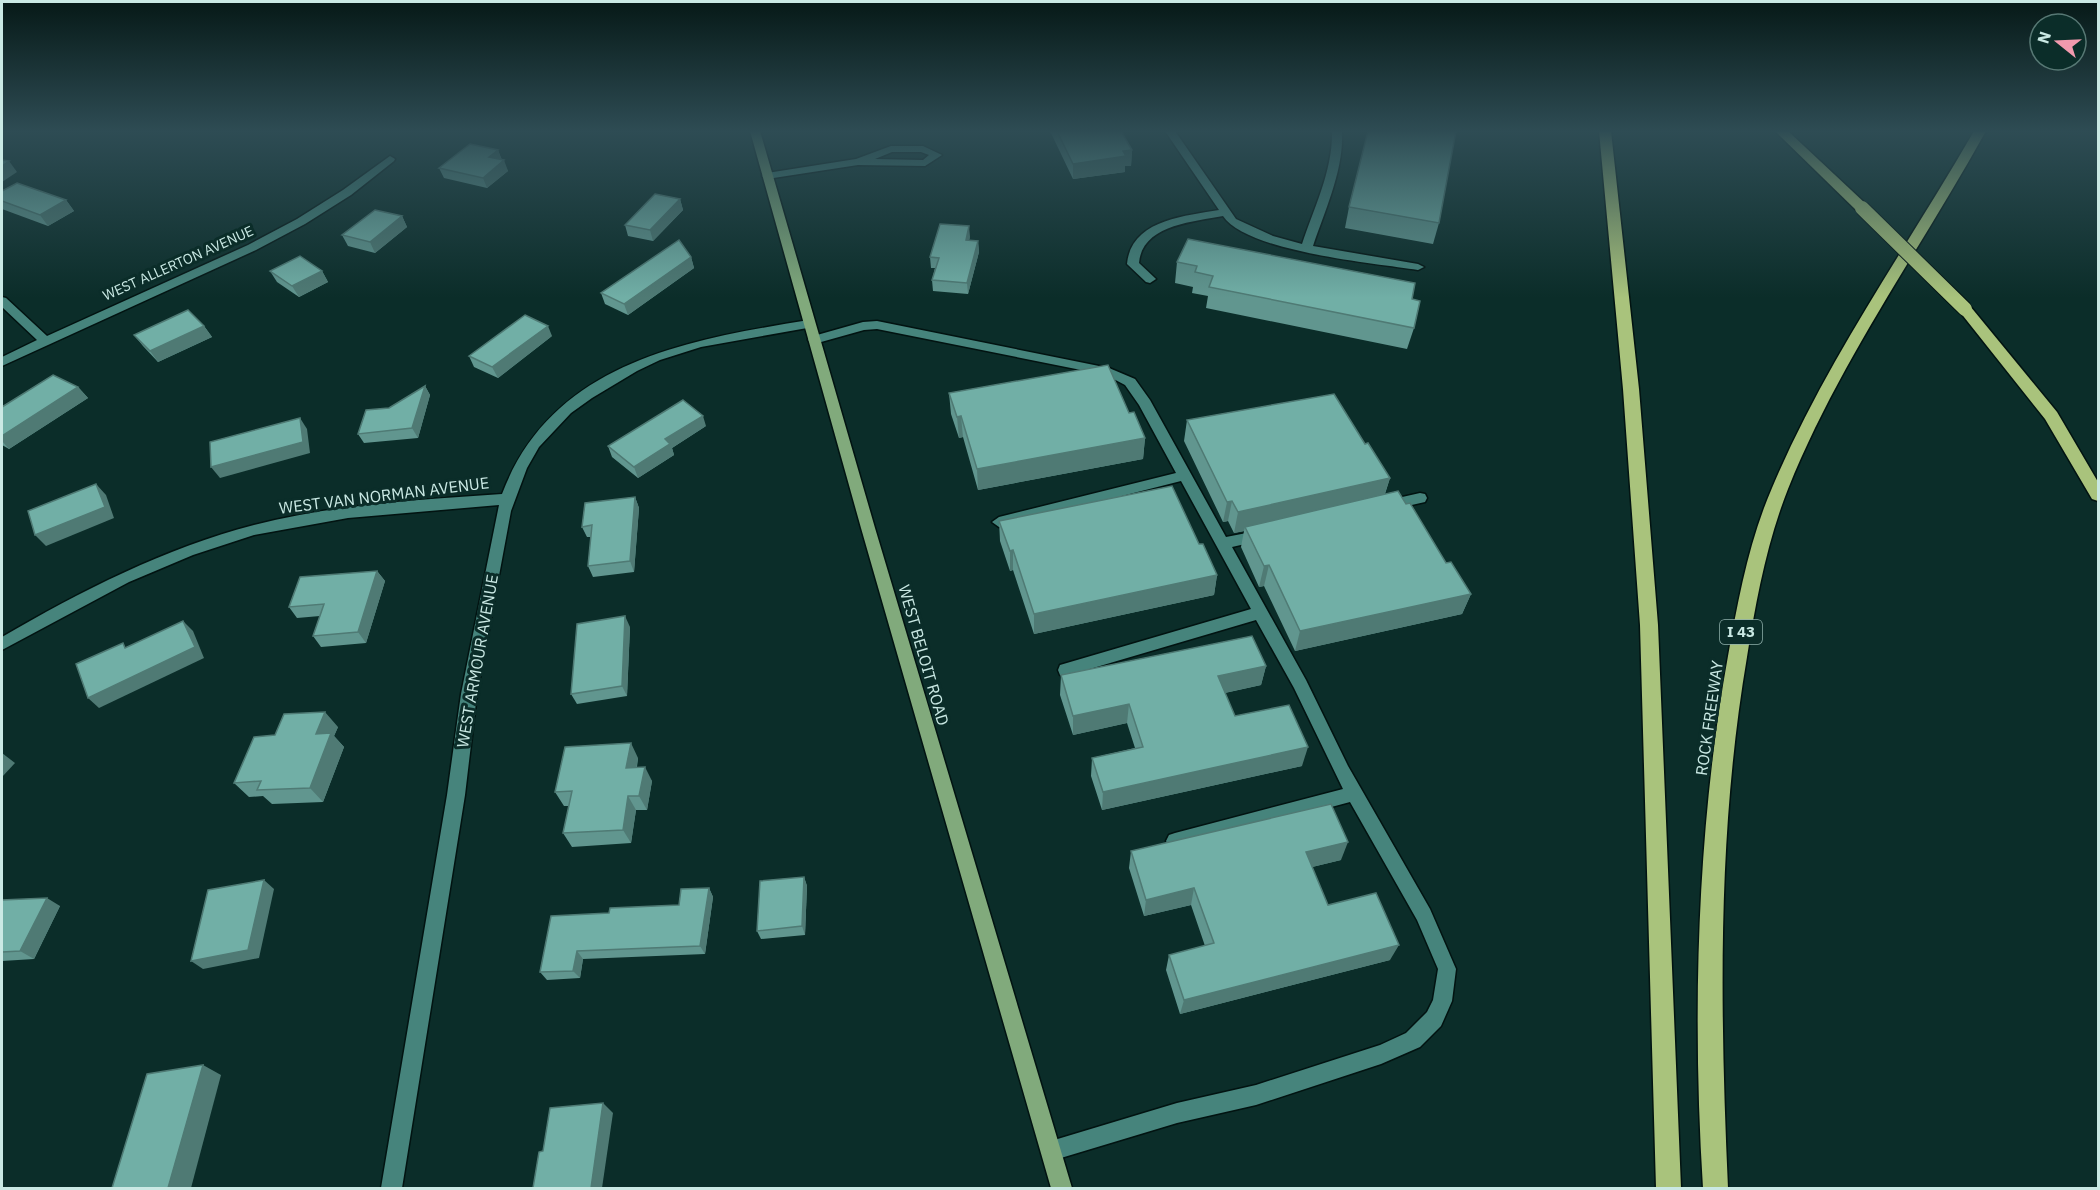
<svg xmlns="http://www.w3.org/2000/svg" width="2100" height="1190" font-family="'IBM Plex Sans',sans-serif">
<style>
.lines{fill:none;stroke-linecap:round;stroke-linejoin:round}
.minor-casing{stroke:#021311;stroke-width:3}
.major-casing{stroke:#021311;stroke-width:3}
.highway-casing{stroke:#021311;stroke-width:3}
.minor{fill:#46847c;fill-rule:evenodd}
.major{fill:#81aa7c;fill-rule:evenodd}
.highway{fill:#a9c37c;fill-rule:evenodd}
.highway-bridge-casing{stroke:#021311;stroke-width:16;stroke-linecap:butt}
.highway-bridge{stroke:#a9c37c;stroke-width:14}
.wall{fill:#61968f}
.shaded-wall{fill:#4f7a74}
.building{fill:#71afa6;stroke:#4f7a74;stroke-width:1.5}
.labels{text-anchor:middle;stroke-width:6;stroke-linejoin:round;paint-order:stroke}
.far-street-label{font-size:14px;fill:#cae9e4;stroke:#0b2d29}
.shield{fill:#0b2d29;stroke:#91b1ac;stroke-width:1.5}
.shield-label{font-size:15px;font-weight:bold;fill:#cae9e4}
.street-label{font-size:16px;fill:#cae9e4;stroke:#0b2d29}
</style>
<rect width="100%" height="100%" fill="#0b2d29"/>
<g class="lines">
<defs>
<g id="minor">
<path d="M1165,131H1175L1236,219L1273,236L1302,244C1314,208 1333,170 1332,131H1342C1344,170 1325,210 1313,246L1418,264L1424,267L1418,270C1374,263 1247,252 1223,216C1192,222 1142,225 1139,263L1156,279L1150,283L1146,282L1127,264C1131,220 1184,216 1219,210Z"/>
<path d="M891,146H923L942,155L925,166L858,165L767,179L762,176L767,173L856,159ZM892,152H921L929,155L923,160L875,159Z"/>
<polygon points="390,156 395,159 394,161 351,195 305,224 256,250 2,366 2,357 37,340 2,307 2,297 6,298 47,336 248,245 297,219 343,190"/>
<path d="M809,320L813,321V327L701,347L660,360L637,371L592,398L571,413L539,447L527,468L511,511L477,694L465,795L402,1188H381L447,795L461,694L499,505L348,518L254,535L193,555L129,582L2,650V637C81,591 165,548 254,525C335,504 420,500 502,494C552,362 687,340 809,320Z"/>
<polygon points="877,321 1109,368 1135,379 1150,400 1226,537 1262,530 1267,531 1269,535 1267,539 1232,547 1306,680 1348,766 1430,909 1456,969 1452,1001 1441,1026 1420,1047 1381,1064 1256,1105 1177,1123 1051,1161 1044,1158 1041,1151 1044,1144 1051,1141 1177,1103 1256,1085 1380,1045 1406,1033 1427,1012 1433,1000 1438,969 1417,920 1350,802 1175,849 1169,847 1166,841 1169,835 1175,833 1343,789 1294,688 1256,620 1066,676 1060,675 1058,670 1060,665 1251,609 1181,481 999,527 992,522 999,517 1176,473 1139,405 1125,385 1106,375 877,329 864,330 814,344 808,340 810,337 863,322"/>
<polygon points="1420,493 1425,494 1427,498 1425,502 1385,511 1378,506 1380,502"/>
</g>
<polygon id="major" points="750,131 760,131 875,528 1072,1188 1051,1188 861,528"/>
<g id="highway">
<polygon points="1599,131 1611,131 1639,389 1658,625 1681,1188 1656,1188 1640,625 1623,389"/>
<polygon points="1775,131 1788,131 1867,205 1869,208 1867,211 1857,211"/>
<path d="M1974,131H1986C1920,250 1839,362 1788,489C1767,542 1756,600 1747,657C1717,833 1720,1010 1728,1188H1703C1692,1015 1697,827 1728,656C1738,600 1749,541 1772,488C1825,362 1906,249 1974,131Z"/>
<polygon points="1965,304 1970,306 2057,412 2098,482 2098,501 2092,499 2045,419 1960,312 1958,309"/>
</g>
</defs>
<use href="#minor" class="minor-casing"/>
<use href="#major" class="major-casing"/>
<use href="#highway" class="highway-casing"/>
<use href="#minor" class="minor"/>
<use href="#major" class="major"/>
<use href="#highway" class="highway"/>
<defs>
<polyline id="highway-bridge" points="1862,208 1965,309"/>
</defs>
<use href="#highway-bridge" class="highway-bridge-casing"/>
<use href="#highway-bridge" class="highway-bridge"/>
</g>
<g class="wall">
<polygon points="1050,131 1121,131 1132,150 1131,166 1125,166 1125,172 1073,179"/>
<polygon points="498,150 502,160 508,171 487,188 444,178 439,168"/>
<polygon points="2,191 66,200 74,211 48,226 2,209"/>
<polygon points="680,199 683,210 653,241 628,236 625,225"/>
<polygon points="1349,207 1439,223 1433,244 1345,228"/>
<polygon points="402,216 407,227 375,253 348,246 342,235"/>
<polygon points="970,237 969,240 978,241 979,252 968,294 933,291 932,280 935,268 931,268 930,257"/>
<polygon points="691,257 694,268 628,315 605,304 601,293"/>
<polygon points="1177,262 1412,299 1414,328 1407,349 1206,308 1208,296 1192,293 1193,287 1175,283"/>
<polygon points="270,271 322,271 328,282 299,297 277,282"/>
<polygon points="204,326 212,337 158,362 143,346 134,335"/>
<polygon points="552,336 498,378 474,367 469,356"/>
<polygon points="425,386 430,395 418,438 364,443 358,434 389,408"/>
<polygon points="78,387 88,398 9,449 2,445 2,407"/>
<polygon points="949,393 1129,413 1145,438 1143,459 978,490 963,437 959,438 951,414"/>
<polygon points="1187,420 1365,444 1390,478 1385,494 1406,504 1446,563 1471,594 1462,614 1295,651 1264,586 1259,587 1241,547 1244,531 1234,533 1228,521 1223,522 1184,441"/>
<polygon points="706,426 672,448 674,455 638,478 612,457 608,446"/>
<polygon points="635,497 639,508 634,572 593,577 588,566 591,537 587,537 582,527"/>
<polygon points="999,521 1199,544 1217,575 1214,595 1034,634 1013,570 1010,571 1000,541"/>
<polygon points="377,571 385,581 366,643 321,647 313,636 320,616 297,618 289,607"/>
<polygon points="630,627 627,696 577,704 571,694"/>
<polygon points="1266,666 1261,685 1225,693 1235,716 1302,766 1102,810 1091,776 1092,758 1135,748 1127,723 1073,735 1060,695 1061,675"/>
<polygon points="338,727 334,736 344,747 323,802 272,804 263,796 249,797 234,783 275,735"/>
<polygon points="638,758 637,767 652,781 647,810 636,810 631,843 572,847 563,833 569,806 564,806 555,792"/>
<polygon points="1131,851 1341,860 1312,867 1328,905 1390,960 1180,1014 1166,970 1169,955 1205,946 1191,905 1144,916 1129,868"/>
<polygon points="804,877 807,886 805,935 761,939 757,931"/>
<polygon points="709,888 713,897 705,954 583,959 580,978 547,980 540,972 609,913 679,905"/>
<polygon points="2,900 60,906 34,959 2,961"/>
</g>
<g class="shaded-wall">
<polygon points="498,150 502,161 489,157"/>
<polygon points="1132,150 1131,166 1125,166 1125,172 1073,179 1073,164 1123,151"/>
<polygon points="504,160 508,171 487,188 483,178"/>
<polygon points="9,161 17,172 2,182 2,166"/>
<polygon points="680,199 683,210 653,241 650,230"/>
<polygon points="66,200 74,211 48,226 40,215"/>
<polygon points="402,216 407,227 375,253 370,242"/>
<polygon points="969,226 970,237 966,251 966,240"/>
<polygon points="978,241 979,252 968,294 967,283"/>
<polygon points="691,257 694,268 628,315 624,304"/>
<polygon points="322,271 328,282 299,297 292,286"/>
<polygon points="204,326 212,337 158,362 150,351"/>
<polygon points="548,326 552,336 498,378 492,367"/>
<polygon points="425,386 430,395 418,438 412,428"/>
<polygon points="78,387 88,398 9,449 2,441 2,436"/>
<polygon points="703,416 706,426 672,448 674,455 638,478 634,467 665,439"/>
<polygon points="961,416 963,437 959,438 957,417"/>
<polygon points="300,418 307,429 310,453 220,478 211,467"/>
<polygon points="1145,438 1143,459 978,490 977,469"/>
<polygon points="1390,478 1383,499 1245,527 1244,531 1234,533 1238,512"/>
<polygon points="96,484 106,495 114,518 46,546 35,535"/>
<polygon points="635,497 639,508 634,572 630,561"/>
<polygon points="1232,501 1228,521 1223,522 1227,502"/>
<polygon points="1013,550 1013,570 1010,571 1010,551"/>
<polygon points="1269,565 1264,586 1259,587 1264,566"/>
<polygon points="377,571 385,581 366,643 358,632"/>
<polygon points="1217,575 1214,595 1034,634 1034,614"/>
<polygon points="1471,594 1462,614 1295,651 1300,631"/>
<polygon points="625,616 630,627 627,696 622,686"/>
<polygon points="183,621 193,631 204,658 99,708 88,698"/>
<polygon points="1266,666 1261,685 1215,695 1218,676"/>
<polygon points="1129,704 1127,723 1073,735 1073,716"/>
<polygon points="325,712 338,727 334,736 344,747 323,802 310,788 316,734"/>
<polygon points="631,743 638,758 634,782 626,768"/>
<polygon points="1308,747 1302,766 1102,810 1103,792"/>
<polygon points="2,753 15,763 2,777"/>
<polygon points="645,767 652,781 647,810 639,796"/>
<polygon points="628,796 636,810 631,843 623,830"/>
<polygon points="1348,842 1341,860 1300,870 1306,852"/>
<polygon points="804,877 807,886 805,935 802,926"/>
<polygon points="264,880 274,889 259,958 203,969 191,961"/>
<polygon points="709,888 713,897 705,954 700,946"/>
<polygon points="1194,888 1191,905 1144,916 1146,900"/>
<polygon points="47,898 60,906 34,959 20,951"/>
<polygon points="1399,945 1390,960 1180,1014 1184,1000"/>
<polygon points="577,951 583,959 580,978 573,971"/>
<polygon points="203,1065 221,1075 191,1188 168,1188"/>
<polygon points="603,1103 613,1113 602,1188 591,1188"/>
</g>
<g class="building">
<polygon points="1057,131 1121,131 1132,150 1123,151 1126,156 1073,164"/>
<polygon points="1368,131 1456,131 1439,223 1349,207"/>
<polygon points="470,144 498,150 489,157 504,160 483,178 439,168"/>
<polygon points="2,160 9,161 2,166"/>
<polygon points="17,183 66,200 40,215 2,201 2,191"/>
<polygon points="655,194 680,199 650,230 625,225"/>
<polygon points="375,210 402,216 370,242 342,235"/>
<polygon points="940,224 969,226 966,240 978,241 967,283 932,280 939,258 930,257"/>
<polygon points="1188,239 1415,283 1412,299 1420,301 1414,328 1209,287 1213,276 1195,272 1197,266 1177,262"/>
<polygon points="679,240 691,257 624,304 601,293"/>
<polygon points="300,256 322,271 292,286 270,271"/>
<polygon points="188,310 204,326 150,351 134,335"/>
<polygon points="525,315 548,326 492,367 469,356"/>
<polygon points="1108,365 1129,413 1134,412 1145,438 977,469 961,416 957,417 949,393"/>
<polygon points="53,375 78,387 2,436 2,407"/>
<polygon points="425,386 412,428 358,434 366,410 389,408"/>
<polygon points="1334,394 1365,444 1368,443 1390,478 1238,512 1232,501 1227,502 1187,420"/>
<polygon points="683,400 703,416 665,439 670,444 634,467 608,446"/>
<polygon points="300,418 303,442 211,467 210,442"/>
<polygon points="96,484 105,507 35,535 28,511"/>
<polygon points="1172,486 1199,544 1203,544 1217,575 1034,614 1013,550 1010,551 999,521"/>
<polygon points="1398,491 1406,504 1410,503 1446,563 1451,562 1471,594 1300,631 1269,565 1264,566 1245,527"/>
<polygon points="635,497 630,561 588,566 592,525 582,527 585,503"/>
<polygon points="377,571 358,632 313,636 324,604 289,607 300,577"/>
<polygon points="625,616 622,686 571,694 577,624"/>
<polygon points="183,621 195,647 88,698 76,664 123,643 125,648"/>
<polygon points="1252,636 1266,666 1218,676 1235,716 1289,705 1308,747 1103,792 1092,758 1143,747 1129,704 1073,716 1061,675"/>
<polygon points="325,712 316,734 331,733 310,788 257,790 261,781 234,783 254,737 275,735 284,714"/>
<polygon points="631,743 626,768 645,767 639,796 628,796 623,830 563,833 572,791 555,792 565,747"/>
<polygon points="1331,804 1348,842 1306,852 1328,905 1376,893 1399,945 1184,1000 1169,955 1214,943 1194,888 1146,900 1131,851"/>
<polygon points="804,877 802,926 757,931 760,881"/>
<polygon points="264,880 248,950 191,961 208,890"/>
<polygon points="709,888 700,946 577,951 573,971 540,972 551,916 609,913 610,908 679,905 681,889"/>
<polygon points="47,898 20,951 2,952 2,900"/>
<polygon points="203,1065 168,1188 112,1188 147,1074"/>
<polygon points="603,1103 591,1188 533,1188 539,1152 543,1151 550,1108"/>
</g>
<linearGradient id="sky" x2="0" y2="1"><stop stop-color="#061917"/><stop offset="0.44" stop-color="#2e4c54"/><stop offset="1" stop-color="#2e4c54" stop-opacity="0"/></linearGradient>
<rect width="2100" height="298" fill="url(#sky)"/>
<g class="labels">
<g class="far-street-label">
<text transform="translate(178 263) rotate(-24)" y="5">WEST ALLERTON AVENUE</text>
</g>
<rect class="shield" x="1720" y="620" width="42" height="24" rx="4.5"/>
<g class="shield-label">
<text x="1741" y="637">I 43</text>
</g>
<g class="street-label">
<text transform="translate(384 495) rotate(-7)" y="6">WEST VAN NORMAN AVENUE</text>
<text transform="translate(924 655) rotate(74)" y="6">WEST BELOIT ROAD</text>
<text transform="translate(477 661) rotate(-80)" y="6">WEST ARMOUR AVENUE</text>
<text transform="translate(1709 718) rotate(-82)" y="6">ROCK FREEWAY</text>
</g>
</g>
<rect width="2100" height="1190" fill="none" stroke="#cae9e4" stroke-width="6"/>
<g transform="translate(2058 42) rotate(288)"><circle r="28" fill="#0b2d29" stroke="#577874" stroke-width="1.5"/>
<path d="M0-4.5L10 22L0 15L-10 22Z" fill="#f29aae"/>
<text y="-9" font-size="16" font-weight="bold" text-anchor="middle" fill="#cae9e4">N</text>
</g>
</svg>
